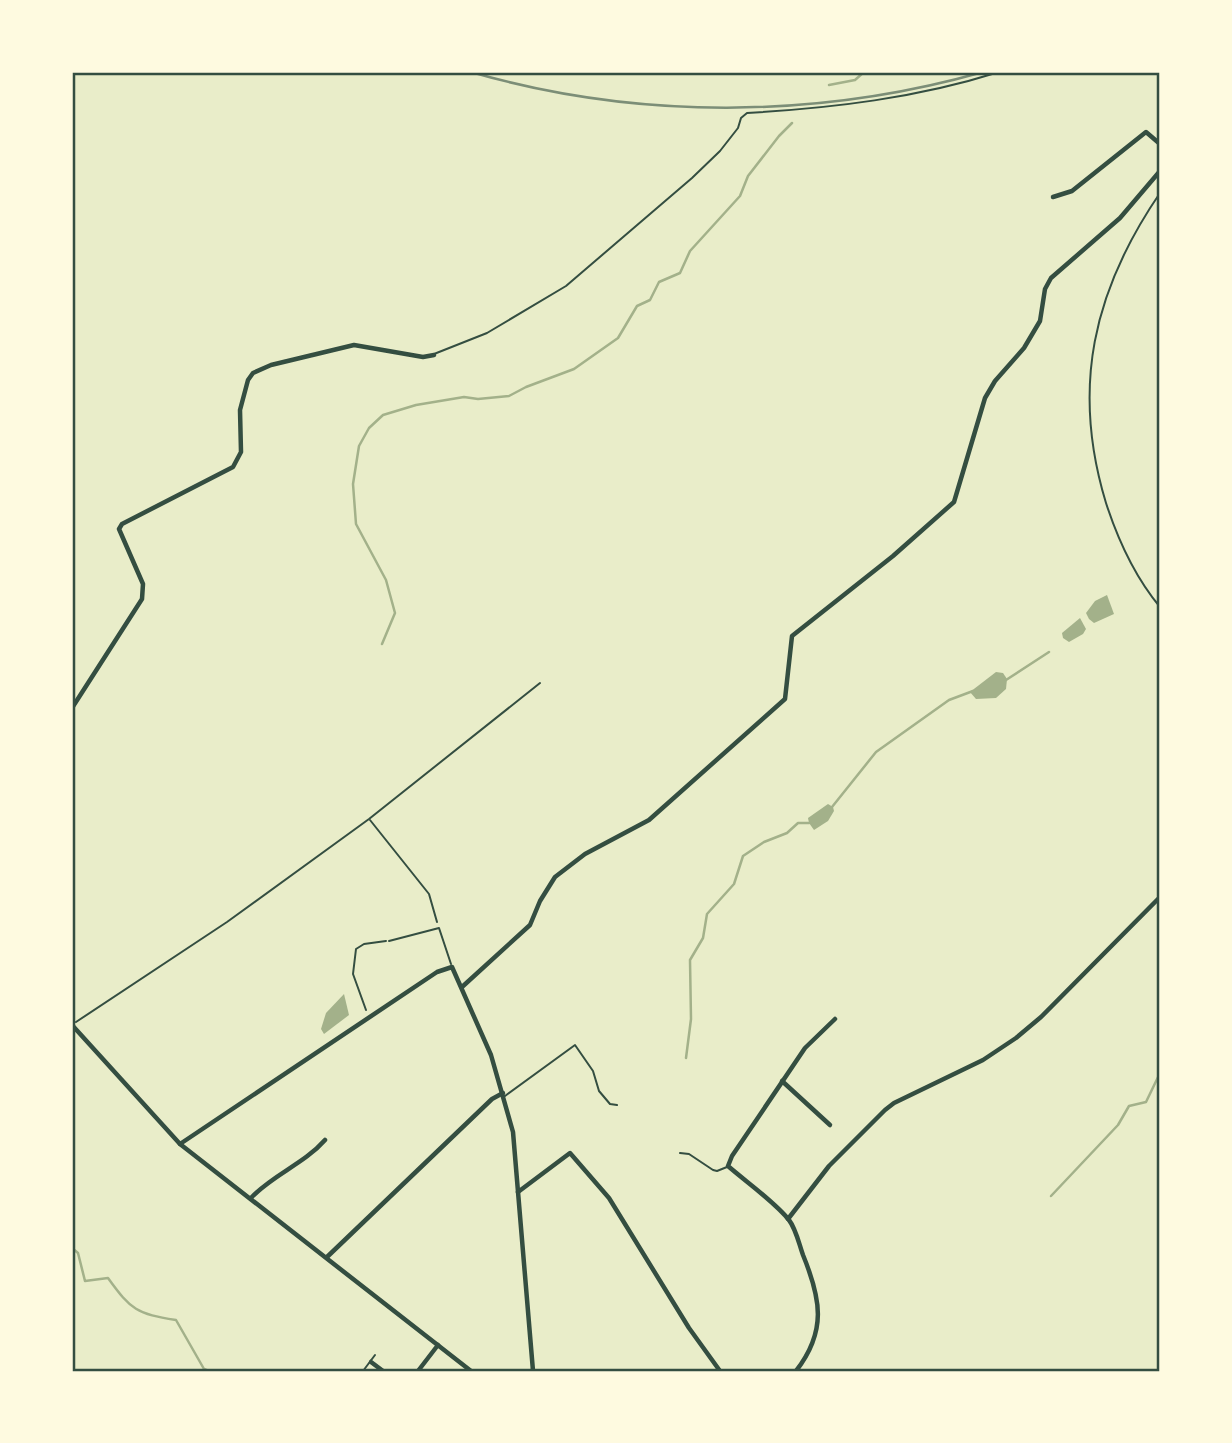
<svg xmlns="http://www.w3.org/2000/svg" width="1232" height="1443" font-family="'Golos Text',sans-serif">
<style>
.water{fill:#a3b18a}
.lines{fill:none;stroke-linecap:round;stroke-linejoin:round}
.stream{stroke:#a3b18a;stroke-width:2.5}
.path{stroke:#344e41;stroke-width:2}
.service{stroke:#344e41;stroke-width:2}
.minor{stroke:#344e41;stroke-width:4.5}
.rail{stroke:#7c8e77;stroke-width:2.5}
.neatline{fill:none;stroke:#344e41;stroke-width:2.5}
</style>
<rect width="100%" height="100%" fill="#e9edc9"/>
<g class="water">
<polygon points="1107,595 1114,614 1094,623 1089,619 1086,613 1095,601"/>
<polygon points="1080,618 1086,629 1083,634 1069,642 1063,638 1062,633"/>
<polygon points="996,672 1003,673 1007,679 1006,689 996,698 976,699 970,692"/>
<polygon points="828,804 833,807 834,811 828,821 814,830 809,823 808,818"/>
<polygon points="344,994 349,1015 324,1034 321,1029 326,1013"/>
</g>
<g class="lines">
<g class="stream">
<polyline points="829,85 855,80 864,72"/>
<polyline points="382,644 395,613 386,580 356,524 353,484 359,446 369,428 383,415 416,405 464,397 478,399 509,396 526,387 574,369 618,338 637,306 650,300 659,282 680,273 690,251 740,196 748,176 779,136 792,123"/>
<polyline points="1006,680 1049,652"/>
<polyline points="832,807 876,752 949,700 973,691"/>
<polyline points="686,1058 691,1019 690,960 703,938 707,914 734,884 743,856 764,842 787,833 798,823 809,823"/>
<polyline points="1051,1196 1118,1125 1129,1106 1146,1102 1160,1073"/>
<path d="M72,1248L78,1253L85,1281L108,1278C131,1310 137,1314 176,1320L204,1369L209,1371"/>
</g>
<g class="path">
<path d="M1160,193C1093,291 1071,388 1106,503C1118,540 1135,577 1160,607"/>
<polyline points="370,820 429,894 437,922"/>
<polyline points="366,1010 353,974 356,949 364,944 386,941"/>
<polyline points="76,1022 227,922 369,819 540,683"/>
</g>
<g class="service">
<path d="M434,354L487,333L566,286L692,178L720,151L738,128L741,118L747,113C833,108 917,98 999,72"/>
<polyline points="389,941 439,928 451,964"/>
<polyline points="505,1096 575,1045 593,1071 599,1091 610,1104 617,1105"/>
<polyline points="680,1153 689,1154 713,1170 717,1171 727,1167"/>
<polyline points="363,1371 375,1355"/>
</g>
<g class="minor">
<polyline points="1053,197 1072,191 1146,132 1160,144"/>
<polyline points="72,708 142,599 143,584 119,529 122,524 233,467 241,452 240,410 248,380 253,373 271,365 354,345 423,357 434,355"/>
<polyline points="462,987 530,925 540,901 555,877 585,854 649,820 785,699 792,636 893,556 954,502 985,398 995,381 1024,348 1040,321 1045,289 1051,278 1120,218 1160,171"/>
<polyline points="72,1025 180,1144 471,1371"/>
<polyline points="782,1081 830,1125"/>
<polyline points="180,1144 437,972 452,967 491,1055 513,1132 533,1371"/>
<polyline points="518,1192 570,1153 609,1198 689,1328 720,1371"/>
<path d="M251,1198C272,1175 304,1164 325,1140"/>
<polyline points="788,1219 829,1166 885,1110 894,1103 983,1060 1016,1038 1041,1017 1160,897"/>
<polyline points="327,1257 492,1099 503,1093"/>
<polyline points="371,1362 383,1371"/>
<polyline points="418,1371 438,1345"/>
<path d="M796,1371C827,1331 821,1299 803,1255C799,1244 796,1229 789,1220C775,1202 745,1181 728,1166L732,1156L805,1048L835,1019"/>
</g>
<path class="rail" d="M471,72C637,120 817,119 983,72"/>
</g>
<rect width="1232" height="1443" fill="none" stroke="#fefae0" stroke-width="147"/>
<rect x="74" y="74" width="1084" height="1296" class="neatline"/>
</svg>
